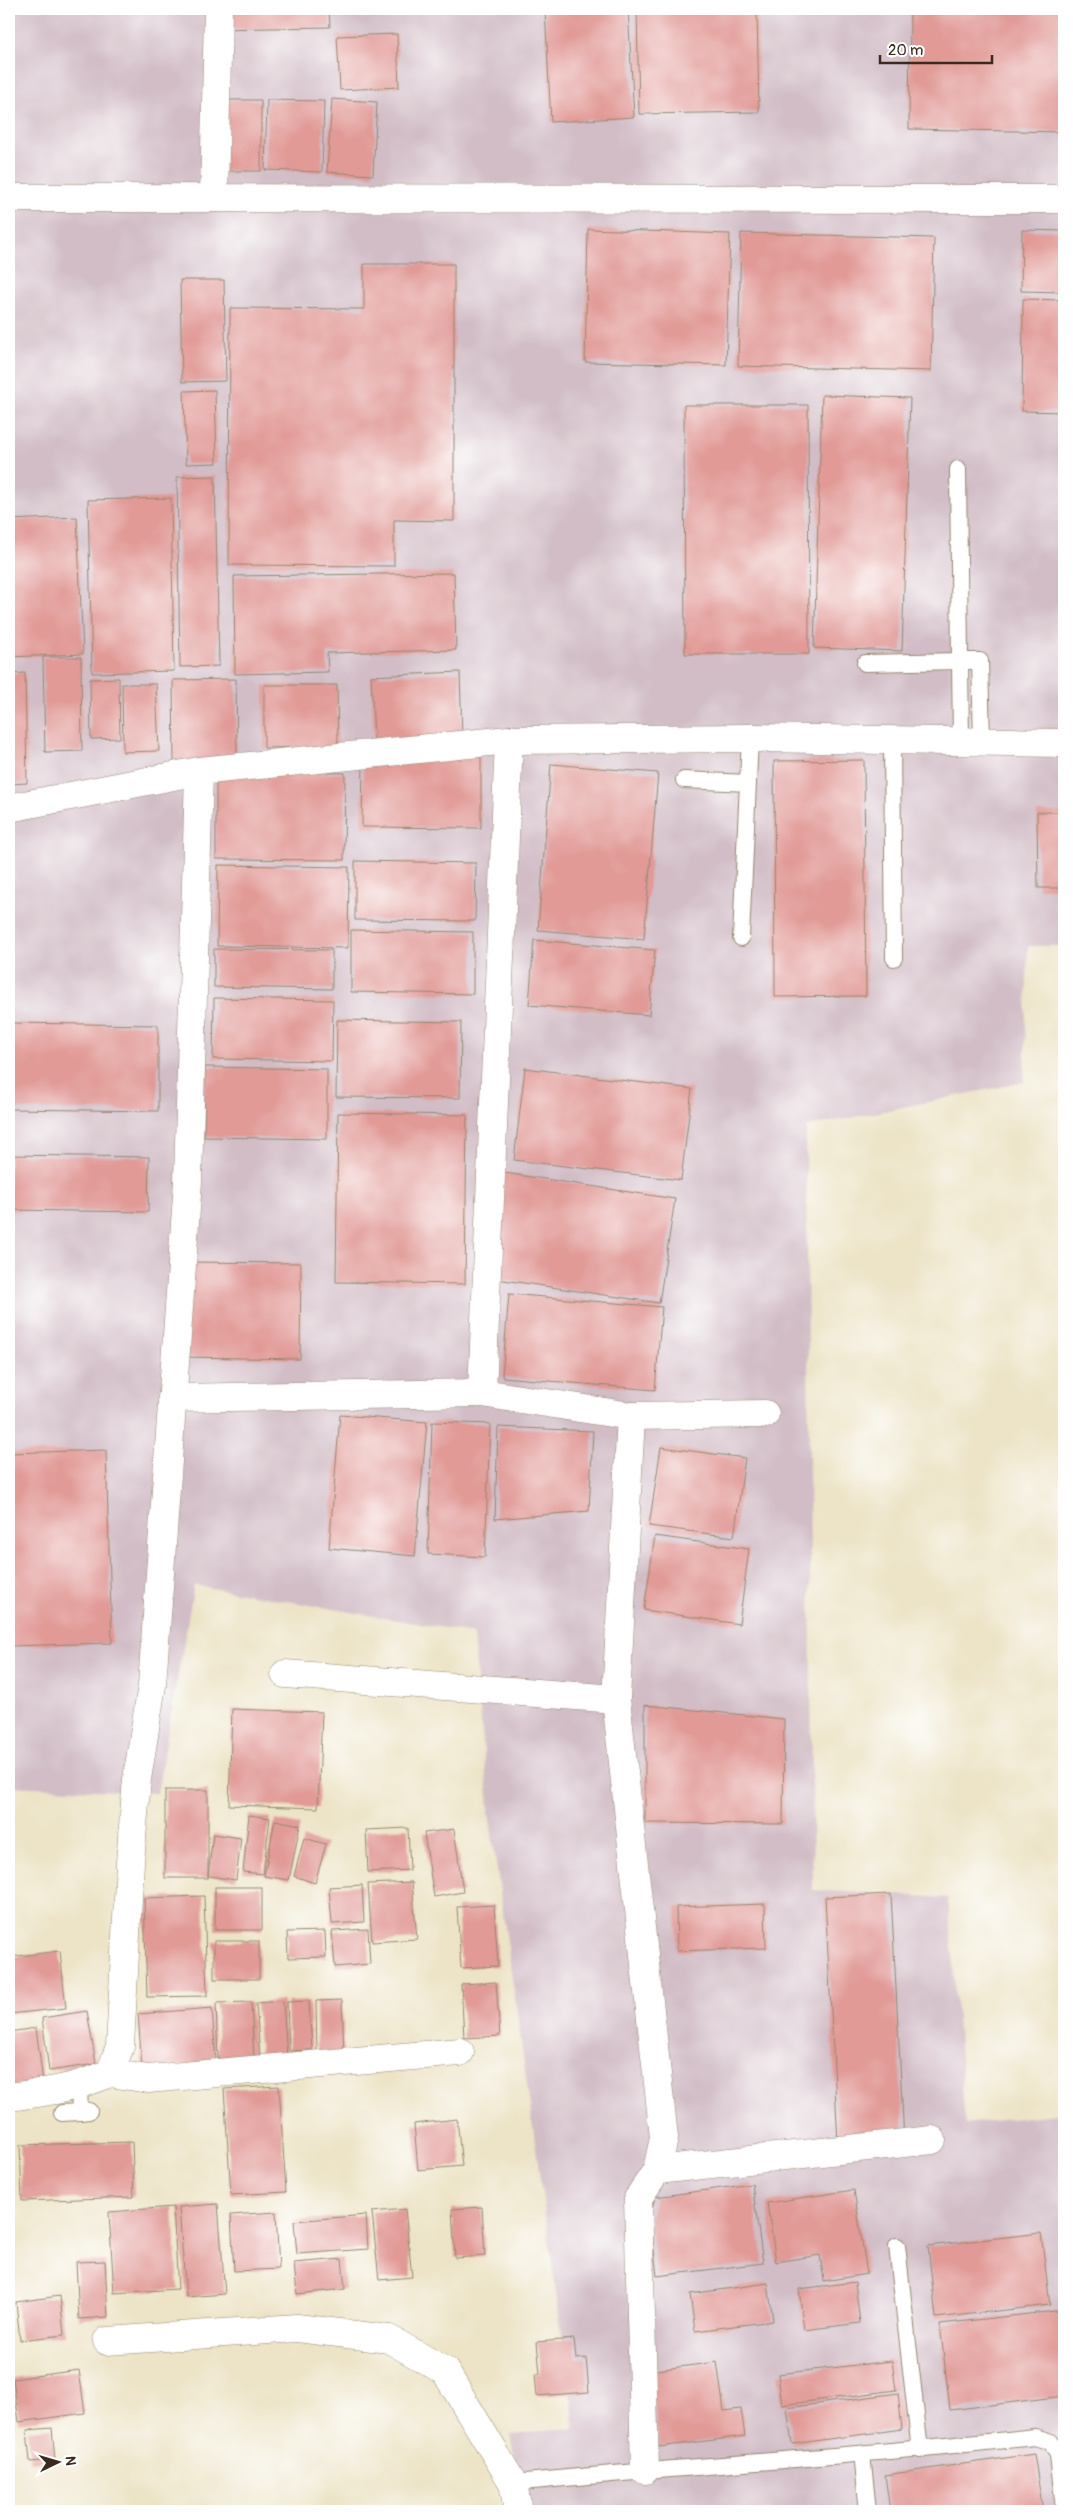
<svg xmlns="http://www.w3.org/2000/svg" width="1073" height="2520" font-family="Pangolin,sans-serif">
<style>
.industrial{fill:#d2bdc6}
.building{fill:#e19a96}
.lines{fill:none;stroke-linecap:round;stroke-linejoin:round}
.lane-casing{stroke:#948772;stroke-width:18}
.street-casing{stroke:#948772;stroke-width:29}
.lane{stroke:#fff;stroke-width:16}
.street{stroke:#fff;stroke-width:28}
</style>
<rect width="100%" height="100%" fill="#fff"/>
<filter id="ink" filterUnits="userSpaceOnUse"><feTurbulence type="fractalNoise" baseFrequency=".02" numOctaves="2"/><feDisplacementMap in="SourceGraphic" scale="10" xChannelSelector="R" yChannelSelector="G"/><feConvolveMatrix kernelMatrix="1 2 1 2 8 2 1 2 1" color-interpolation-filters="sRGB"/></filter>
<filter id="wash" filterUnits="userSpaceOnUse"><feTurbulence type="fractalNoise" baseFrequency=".0096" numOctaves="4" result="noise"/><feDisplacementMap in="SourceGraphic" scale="20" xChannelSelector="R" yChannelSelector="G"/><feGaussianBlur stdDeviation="1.12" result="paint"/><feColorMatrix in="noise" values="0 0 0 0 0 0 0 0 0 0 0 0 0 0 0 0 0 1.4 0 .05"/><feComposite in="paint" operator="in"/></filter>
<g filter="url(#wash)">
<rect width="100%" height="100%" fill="#ede4c7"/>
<polygon class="industrial" points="9,9 1064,9 1064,946 1028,946 1024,1082 806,1127 813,1890 948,1898 965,2124 1064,2113 1064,2511 524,2511 511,2434 575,2428 490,1820 473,1633 194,1585 157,1793 9,1786"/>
<g id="blocks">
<g class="building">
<polygon points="213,9 329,9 330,27 213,29"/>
<polygon points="545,9 628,9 634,117 551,122"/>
<polygon points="637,9 757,9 759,112 639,114"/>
<polygon points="910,9 1064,9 1064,132 909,129"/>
<polygon points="397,34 399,87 340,90 337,36"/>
<polygon points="332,99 377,102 373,175 327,172"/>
<rect x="211" y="100" width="50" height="71"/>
<polygon points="267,100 324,101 322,172 265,170"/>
<polygon points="588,229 730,234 726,365 585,362"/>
<polygon points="1022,230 1064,231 1064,292 1021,291"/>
<polygon points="741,233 934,238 931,371 738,366"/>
<polygon points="364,264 454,264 454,521 394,520 394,566 229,565 230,308 364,309"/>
<polygon points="180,280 224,280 226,381 182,382"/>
<polygon points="1023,299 1064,300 1064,412 1022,411"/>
<polygon points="215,390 217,463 186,464 184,391"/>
<polygon points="822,395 910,398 902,651 814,648"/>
<polygon points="684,405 808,405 809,654 685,654"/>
<polygon points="215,476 219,666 180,667 177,477"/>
<polygon points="171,498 174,671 92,673 88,500"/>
<polygon points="77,517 83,654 9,657 9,520"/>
<polygon points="454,573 456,650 327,653 328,672 235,674 234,576"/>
<polygon points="43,657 81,657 82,751 45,752"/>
<polygon points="460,672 462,737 374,740 371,676"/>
<polygon points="25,673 27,783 9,784 9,674"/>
<polygon points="119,678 120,738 91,739 90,679"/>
<polygon points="236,679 237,761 174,762 173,680"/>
<polygon points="122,684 156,684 159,751 123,752"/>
<polygon points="264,685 337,685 338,747 264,748"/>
<polygon points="363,756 481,757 481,828 362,827"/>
<polygon points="864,760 866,996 775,997 774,761"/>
<polygon points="551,764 658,773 644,939 538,930"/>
<polygon points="216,772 345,773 344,860 216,859"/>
<polygon points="1037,812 1064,812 1064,888 1038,888"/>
<polygon points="355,861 476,863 475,921 355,920"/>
<polygon points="218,865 349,867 348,948 217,946"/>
<polygon points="351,930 473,932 473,994 351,992"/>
<polygon points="534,940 655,950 649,1015 529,1005"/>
<polygon points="214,949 332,950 332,989 214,987"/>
<polygon points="214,998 333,1000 332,1061 213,1059"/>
<polygon points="337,1020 461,1022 460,1098 336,1097"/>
<polygon points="9,1023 158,1025 158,1111 9,1109"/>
<polygon points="205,1067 327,1069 327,1139 204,1137"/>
<polygon points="525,1068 692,1089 681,1180 514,1160"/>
<polygon points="338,1113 467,1115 465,1284 336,1282"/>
<polygon points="9,1155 149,1157 148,1212 9,1210"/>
<polygon points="505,1173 675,1199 659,1303 490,1278"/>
<polygon points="185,1262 301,1263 300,1359 184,1357"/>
<polygon points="509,1294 662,1307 655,1390 502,1377"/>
<polygon points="340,1415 427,1422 415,1556 329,1548"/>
<polygon points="432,1422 490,1424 485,1557 428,1554"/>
<polygon points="498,1427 593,1431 589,1511 495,1519"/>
<polygon points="661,1447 745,1458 734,1537 649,1526"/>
<polygon points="106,1450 112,1643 9,1646 9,1453"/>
<polygon points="655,1536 749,1549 739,1624 644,1610"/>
<polygon points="645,1705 784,1719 783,1824 645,1823"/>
<polygon points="232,1709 322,1712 318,1808 229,1805"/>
<rect x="165" y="1790" width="43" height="88"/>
<polygon points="249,1815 270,1818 263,1874 243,1872"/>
<polygon points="275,1820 300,1825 289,1880 264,1876"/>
<polygon points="408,1828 410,1870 368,1872 366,1830"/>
<polygon points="454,1829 463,1892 434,1897 424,1833"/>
<polygon points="213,1834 241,1838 236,1880 208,1876"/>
<polygon points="304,1838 326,1844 315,1883 294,1876"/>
<polygon points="412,1882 417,1939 372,1942 368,1884"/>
<polygon points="362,1885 364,1922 332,1924 329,1887"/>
<rect x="215" y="1887" width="47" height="43"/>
<polygon points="891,1894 904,2140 838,2143 825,1897"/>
<polygon points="204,1896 207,1996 147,1997 144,1898"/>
<polygon points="765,1904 766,1948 677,1951 676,1907"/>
<polygon points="494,1905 498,1966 461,1968 457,1907"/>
<polygon points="368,1929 370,1964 335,1967 332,1931"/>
<polygon points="325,1931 326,1957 288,1958 287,1932"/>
<rect x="214" y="1941" width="45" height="38"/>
<polygon points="60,1951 66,2008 9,2014 9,1957"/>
<polygon points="496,1982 500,2036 464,2038 461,1984"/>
<polygon points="342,2000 344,2055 317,2056 316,2001"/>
<polygon points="283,2001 287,2056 260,2058 256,2003"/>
<polygon points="309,2001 312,2050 289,2051 287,2002"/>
<polygon points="251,2002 254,2059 218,2060 216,2003"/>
<polygon points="212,2008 216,2062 142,2068 138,2014"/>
<polygon points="87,2011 96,2064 49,2071 42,2018"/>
<polygon points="36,2028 43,2082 12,2086 9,2032"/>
<polygon points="279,2086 286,2192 231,2195 224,2089"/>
<polygon points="457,2119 462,2166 418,2170 414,2124"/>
<polygon points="132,2142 134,2197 22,2201 20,2145"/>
<polygon points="752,2184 763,2263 657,2276 650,2216 655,2197"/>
<polygon points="854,2190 867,2274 824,2281 820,2255 776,2262 767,2203"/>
<polygon points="218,2204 225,2294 186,2297 179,2207"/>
<polygon points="173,2207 178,2289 114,2293 109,2212"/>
<polygon points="482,2207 485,2256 455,2258 452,2209"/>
<polygon points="405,2209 412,2277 379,2280 372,2212"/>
<polygon points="276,2212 279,2269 234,2271 231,2215"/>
<polygon points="366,2215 368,2249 297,2254 294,2221"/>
<polygon points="1041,2233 1050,2305 936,2318 928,2246"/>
<polygon points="342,2259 345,2289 297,2294 294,2263"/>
<polygon points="105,2261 108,2317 79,2319 76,2262"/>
<polygon points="855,2282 860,2323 804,2330 799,2289"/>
<polygon points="768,2283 773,2321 695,2331 690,2294"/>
<polygon points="60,2296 64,2335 20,2340 16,2302"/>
<polygon points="1064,2310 1064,2396 950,2410 940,2324"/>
<polygon points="574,2339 576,2359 586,2358 589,2392 537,2396 535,2374 540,2374 537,2342"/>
<polygon points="892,2361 896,2390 782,2405 778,2374"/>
<polygon points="717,2362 724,2411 741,2409 745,2436 659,2447 649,2371"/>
<polygon points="79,2370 85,2413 19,2422 13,2379"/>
<polygon points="898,2393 902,2429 792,2444 787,2408"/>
<polygon points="52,2428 55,2460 30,2462 27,2430"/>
<polygon points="1034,2454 1043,2511 890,2511 885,2475"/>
</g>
</g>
</g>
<g filter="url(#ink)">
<use href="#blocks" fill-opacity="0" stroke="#948772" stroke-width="1"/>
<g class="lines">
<defs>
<g id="lane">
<polyline points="865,663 960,661 958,469"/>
<polyline points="961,741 960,661 980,661 982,741"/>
<polyline points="892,742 894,958"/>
<polyline points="684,780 748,783"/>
<polyline points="741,938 750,738"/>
<polyline points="79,2086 80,2112 89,2111"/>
<polyline points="62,2113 80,2112"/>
<polyline points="897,2246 920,2450"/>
<polyline points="862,2454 868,2511"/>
<path d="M513,2483C687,2466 861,2456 1035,2437L1051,2442L1058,2455L1064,2509"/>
</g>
<g id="street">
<polyline points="9,198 1064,199"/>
<polyline points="214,198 218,9"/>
<polyline points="9,808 199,771"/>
<polyline points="482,1393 509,740"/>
<polyline points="172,1398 482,1393 631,1416 616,1699 664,2138 657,2170 638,2198 645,2470"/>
<polyline points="631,1416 765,1414"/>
<polyline points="285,1674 616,1699"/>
<polyline points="110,2073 148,2079 460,2052"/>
<path d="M9,2097C48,2092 73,2089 110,2073L120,2046L130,1862L137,1779L152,1685L188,1181L199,771L509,740L750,738L1064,743"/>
<polyline points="657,2170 932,2140"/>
<polyline points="107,2341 297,2328 389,2339 445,2371 513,2483 518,2511"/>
</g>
</defs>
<use href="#lane" class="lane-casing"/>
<use href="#street" class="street-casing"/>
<use href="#lane" class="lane"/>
<use href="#street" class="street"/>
</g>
</g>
<rect width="1073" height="2520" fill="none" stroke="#fff" stroke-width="30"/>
<g transform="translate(58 2462) rotate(85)" stroke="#ffffff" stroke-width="4" paint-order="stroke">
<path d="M0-4L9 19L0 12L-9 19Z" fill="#3b2a1e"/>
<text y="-8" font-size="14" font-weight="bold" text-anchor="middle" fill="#3b2a1e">N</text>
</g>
<path d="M880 55v8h112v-8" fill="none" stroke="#3b2a1e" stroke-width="2.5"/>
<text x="888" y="55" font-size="15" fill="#3b2a1e" stroke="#ffffff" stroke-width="4" paint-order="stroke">20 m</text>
</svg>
